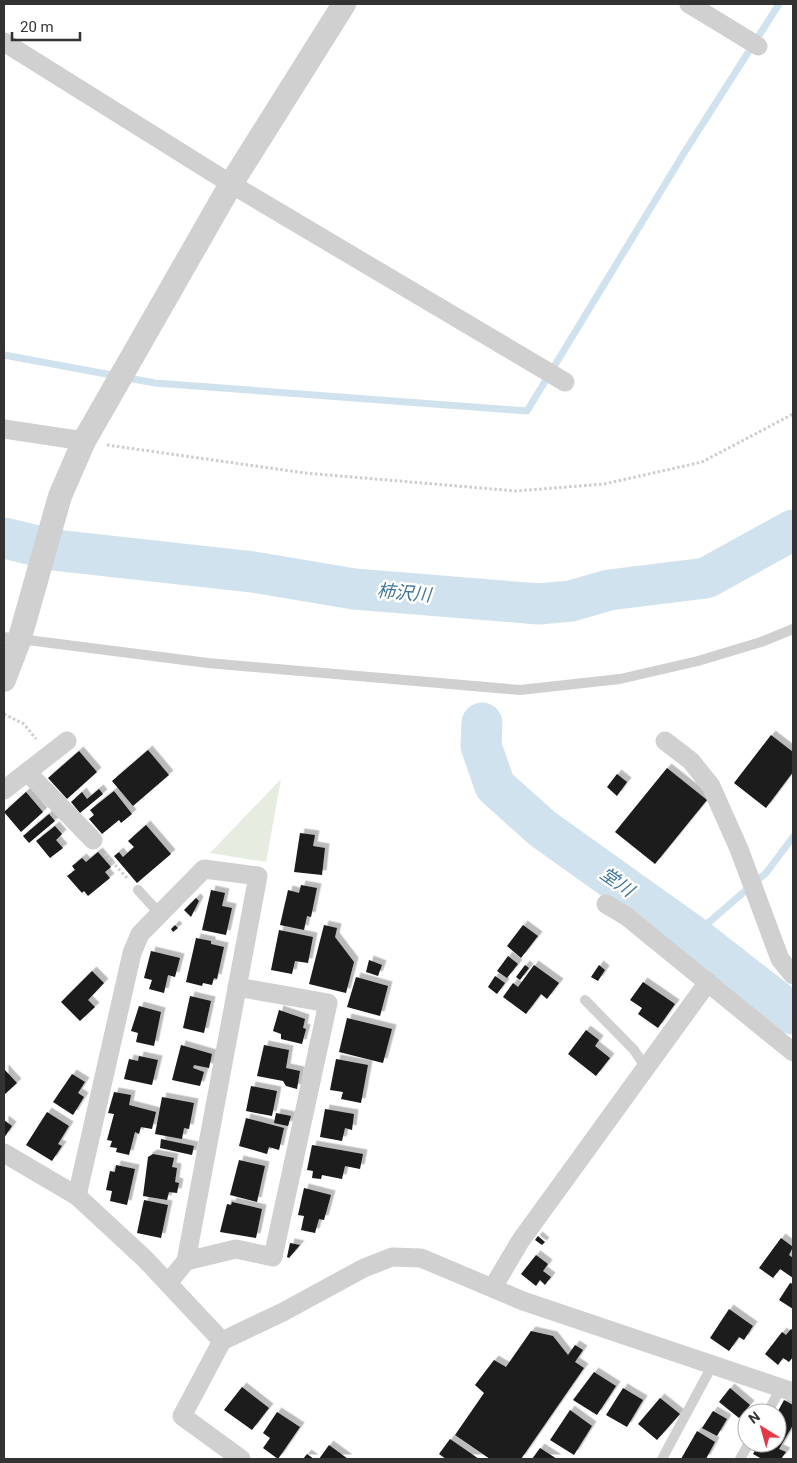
<svg xmlns="http://www.w3.org/2000/svg" width="797" height="1463" font-family="Roboto,'Noto Sans JP',sans-serif">
<style>
.green{fill:#e6ecdf}
.lines{fill:none;stroke-linecap:round;stroke-linejoin:round}
.stream{stroke:#cfe2ee;stroke-width:7}
.river{stroke:#cfe2ee;stroke-width:41}
.building{fill:#1a1a1a;filter:url(#shadow)}
.path{stroke:#cdcdcd;stroke-width:3;stroke-dasharray:2.5 2.5;stroke-linecap:butt}
.service{stroke:#d0d0d0;stroke-width:10}
.minor{stroke:#d0d0d0;stroke-width:19}
.tertiary{stroke:#d0d0d0;stroke-width:24}
.labels{text-anchor:middle;stroke-width:5;stroke-linejoin:round;paint-order:stroke}
.water-label{font-size:18px;font-style:italic;fill:#3f7597;stroke:#fff}
</style>
<defs>
<filter id="shadow"><feDropShadow dx="4.5" dy="-4.5" stdDeviation="0" flood-color="#0004"/></filter>
</defs>
<rect width="100%" height="100%" fill="#fff"/>
<polygon class="green" points="281,779 266,862 210,853"/>
<g class="lines">
<g class="stream">
<polyline points="4,355 155,383 527,411 684,153 779,4"/>
<polyline points="693,936 766,873 793,837"/>
</g>
<g class="river">
<polyline points="4,538 54,550 253,572 354,589 539,604 571,601 609,590 706,578 793,530"/>
<polyline points="482,723 481,746 495,786 543,829 693,936 793,1014"/>
</g>
</g>
<g class="building">
<polygon points="771,735 793,752 793,772 766,808 734,783"/>
<polygon points="148,750 169,775 133,806 112,781"/>
<polygon points="79,751 97,772 67,799 48,778"/>
<polygon points="667,768 707,800 655,864 615,832"/>
<polygon points="617,774 627,782 617,796 607,787"/>
<polygon points="99,789 103,794 80,813 71,802 82,792 87,799"/>
<polygon points="114,791 132,814 121,823 119,820 102,834 89,819 94,815 90,810"/>
<polygon points="26,792 43,812 21,832 4,812"/>
<polygon points="49,814 55,821 29,843 23,836"/>
<polygon points="146,825 171,854 137,883 114,856 119,852 123,857 134,847 128,841"/>
<polygon points="55,826 62,834 56,840 63,848 50,858 36,841"/>
<polygon points="300,833 315,835 313,846 325,848 322,875 294,872"/>
<polygon points="98,852 111,867 105,872 110,878 88,896 84,891 82,893 67,876 75,870 72,866 82,858 86,862"/>
<polygon points="301,885 317,888 311,917 307,916 304,930 280,925 288,890 299,893"/>
<polygon points="211,890 225,893 222,906 232,908 226,935 202,930"/>
<polygon points="196,898 199,901 191,917 184,910"/>
<polygon points="175,925 178,928 173,932 171,929"/>
<polygon points="324,925 337,928 335,937 354,962 346,993 309,984"/>
<polygon points="523,925 538,936 521,958 507,946"/>
<polygon points="279,930 313,937 308,963 295,961 292,974 271,970"/>
<polygon points="196,938 211,941 211,944 224,947 217,979 214,978 212,985 203,983 202,986 186,982"/>
<polygon points="151,951 180,958 175,977 168,975 164,993 149,989 152,980 144,978"/>
<polygon points="508,956 518,964 507,978 497,971"/>
<polygon points="369,960 382,965 378,976 366,972"/>
<polygon points="525,965 529,968 520,980 516,977"/>
<polygon points="534,965 559,983 547,999 541,994 526,1014 503,997 513,983 518,987"/>
<polygon points="599,965 605,970 598,981 591,977"/>
<polygon points="92,971 104,983 88,1000 95,1007 80,1021 61,1002"/>
<polygon points="495,976 505,983 497,994 488,987"/>
<polygon points="356,977 388,986 380,1016 347,1007"/>
<polygon points="643,982 675,1004 658,1028 638,1014 642,1008 630,1000"/>
<polygon points="190,996 211,1001 204,1033 183,1028"/>
<polygon points="139,1006 161,1012 154,1046 136,1042 138,1033 131,1031"/>
<polygon points="279,1010 305,1019 303,1028 306,1029 302,1044 281,1039 281,1034 273,1031"/>
<polygon points="347,1018 392,1029 383,1063 339,1052"/>
<polygon points="586,1030 599,1040 595,1046 610,1058 596,1076 568,1054"/>
<polygon points="181,1045 212,1054 209,1068 194,1065 193,1068 204,1072 200,1086 172,1080"/>
<polygon points="264,1045 289,1050 286,1068 300,1071 297,1089 286,1086 283,1081 257,1076"/>
<polygon points="139,1056 158,1060 152,1085 124,1079 129,1059 138,1061"/>
<polygon points="336,1059 368,1065 361,1103 341,1099 343,1092 330,1090"/>
<polygon points="4,1069 17,1083 4,1095"/>
<polygon points="72,1074 85,1082 78,1093 84,1097 73,1115 53,1102"/>
<polygon points="251,1086 277,1091 272,1116 246,1111"/>
<polygon points="114,1092 131,1095 129,1105 156,1112 152,1129 141,1127 139,1134 135,1132 129,1155 116,1152 117,1148 110,1147 112,1141 107,1140 114,1114 108,1113"/>
<polygon points="162,1097 194,1103 189,1129 184,1128 182,1139 155,1134"/>
<polygon points="325,1109 354,1114 352,1130 345,1128 342,1141 320,1137"/>
<polygon points="47,1112 69,1126 58,1144 62,1146 52,1161 26,1145"/>
<polygon points="276,1113 291,1116 288,1126 274,1123"/>
<polygon points="246,1118 284,1128 279,1150 269,1147 267,1154 239,1146"/>
<polygon points="4,1120 12,1126 4,1138"/>
<polygon points="161,1139 194,1146 192,1155 160,1148"/>
<polygon points="312,1145 363,1154 360,1169 345,1166 342,1179 322,1175 321,1179 312,1178 313,1171 307,1170"/>
<polygon points="153,1154 174,1158 172,1167 177,1168 175,1182 179,1183 177,1193 169,1192 167,1200 143,1196 148,1157"/>
<polygon points="239,1160 265,1166 257,1202 230,1195"/>
<polygon points="116,1165 135,1169 127,1205 110,1201 112,1191 106,1190 110,1171 115,1172"/>
<polygon points="304,1188 331,1195 324,1220 319,1219 315,1233 301,1230 304,1216 298,1215"/>
<polygon points="144,1200 168,1205 161,1238 137,1233"/>
<polygon points="232,1202 262,1209 256,1238 220,1232 227,1204 231,1205"/>
<polygon points="538,1236 545,1242 542,1245 535,1240"/>
<polygon points="781,1238 793,1247 789,1255 793,1258 793,1278 780,1269 773,1278 759,1268"/>
<polygon points="290,1243 300,1245 289,1258 287,1257"/>
<polygon points="536,1255 548,1264 543,1271 551,1277 545,1285 540,1280 536,1286 521,1274"/>
<polygon points="790,1283 793,1284 793,1309 779,1300"/>
<polygon points="729,1309 753,1326 744,1340 739,1337 729,1351 710,1338"/>
<polygon points="791,1329 793,1331 793,1357 789,1362 783,1358 778,1365 765,1354 782,1332 786,1335"/>
<polygon points="531,1331 553,1336 568,1355 575,1345 583,1350 575,1362 584,1368 521,1459 490,1459 455,1435 484,1393 475,1385 494,1360 506,1367"/>
<polygon points="594,1372 616,1386 597,1415 573,1400"/>
<polygon points="242,1387 269,1408 252,1430 224,1410"/>
<polygon points="623,1388 643,1400 627,1427 606,1415"/>
<polygon points="730,1388 750,1405 739,1418 719,1402"/>
<polygon points="660,1398 680,1414 657,1440 638,1424"/>
<polygon points="784,1400 793,1405 793,1425 779,1449 786,1452 781,1459 762,1459 753,1454 759,1443 777,1443 777,1413"/>
<polygon points="570,1410 592,1426 574,1455 550,1440"/>
<polygon points="713,1411 727,1419 717,1436 702,1428"/>
<polygon points="277,1412 300,1427 278,1459 263,1448 270,1438 263,1433"/>
<polygon points="697,1431 715,1442 706,1459 681,1459"/>
<polygon points="450,1439 479,1459 446,1459 439,1454"/>
<polygon points="329,1445 348,1459 319,1459"/>
<polygon points="540,1448 557,1459 532,1459"/>
<polygon points="307,1454 314,1459 303,1459"/>
</g>
<g class="lines">
<g class="path">
<polyline points="107,445 305,473 516,491 604,484 702,462 793,414"/>
<polyline points="4,714 24,724 36,739"/>
<polyline points="105,854 128,879"/>
</g>
<g class="service">
<polyline points="4,637 208,663 520,690 620,679 698,661 761,642 793,629"/>
<polyline points="138,890 160,914"/>
<polyline points="585,1000 634,1050 646,1068"/>
<polyline points="767,1413 781,1388"/>
<polyline points="662,1459 713,1364"/>
<polyline points="740,1459 749,1443"/>
</g>
<g class="minor">
<polyline points="689,4 758,46"/>
<polyline points="4,42 231,184 565,382"/>
<polyline points="4,429 84,441"/>
<polyline points="665,741 691,761 711,786 739,849 780,959 793,975"/>
<polyline points="27,772 93,840"/>
<polyline points="4,790 67,741"/>
<polyline points="606,904 626,916 793,1052"/>
<polyline points="4,1153 77,1196 145,1259 222,1341"/>
<polyline points="77,1196 132,953 140,934 204,869 258,876 186,1261 168,1283"/>
<polyline points="186,1261 236,1249 273,1257 328,1003 237,987"/>
<polyline points="493,1287 521,1240 708,982"/>
<polyline points="241,1459 182,1416 222,1341 283,1312 364,1268 392,1257 421,1258 523,1301 793,1392"/>
</g>
<polyline class="tertiary" points="4,680 19,641 60,496 84,441 231,184 344,4"/>
</g>
<g class="labels">
<g class="water-label">
<text transform="translate(404 593) rotate(5)" y="6">柿沢川</text>
<text transform="translate(617 882) rotate(35)" y="6">堂川</text>
</g>
</g>
<rect width="797" height="1463" fill="none" stroke="#333333" stroke-width="10"/>
<g transform="translate(762 1428) rotate(323)"><circle r="24" fill="#ffffff" stroke="#adadad"/>
<path d="M0-4L9 19L0 12L-9 19Z" fill="#e63946"/>
<text y="-8" font-size="14" font-weight="bold" text-anchor="middle" fill="#333333">N</text>
</g>
<path d="M12 32v8h68v-8" fill="none" stroke="#333333" stroke-width="2.5"/>
<text x="20" y="32" font-size="15" fill="#333333" stroke="#ffffff" stroke-width="4" paint-order="stroke">20 m</text>
</svg>
